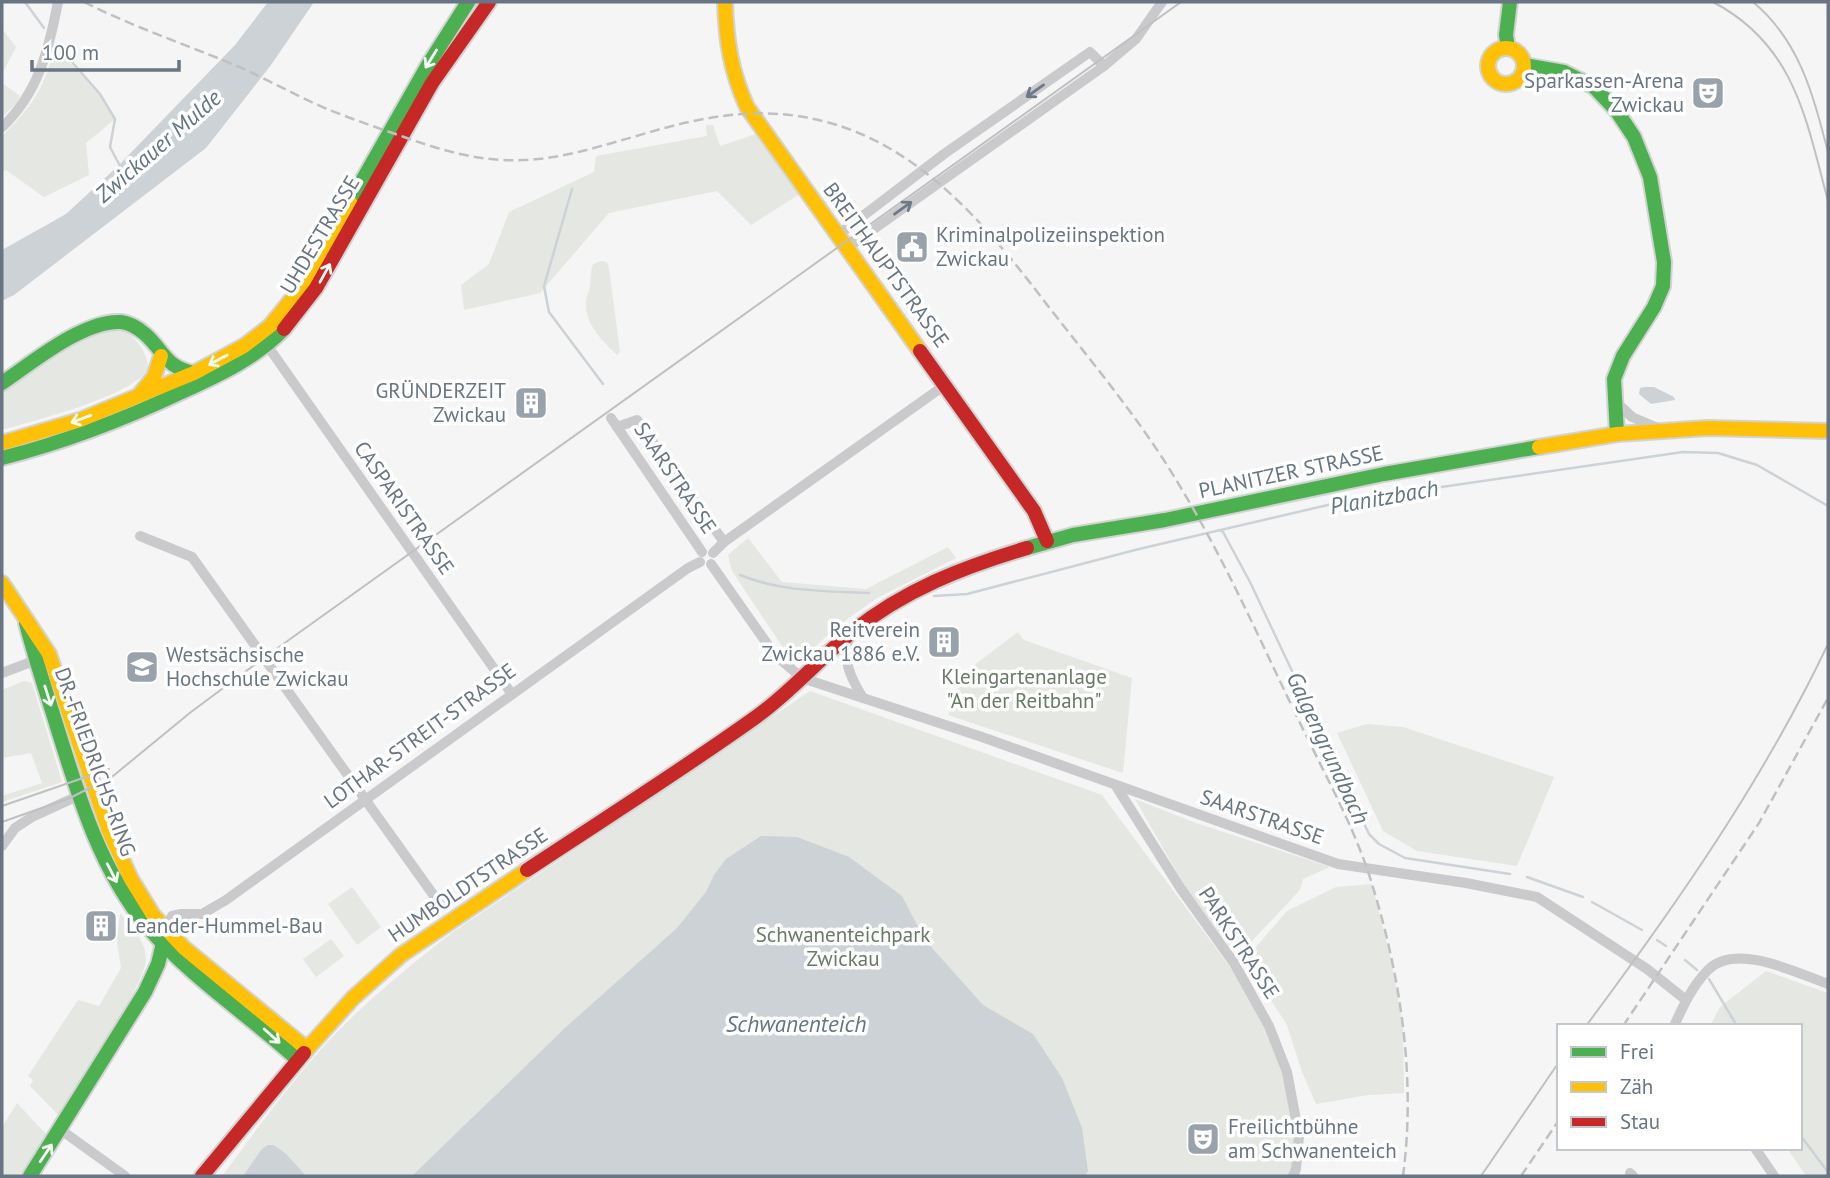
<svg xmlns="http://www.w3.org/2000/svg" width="1830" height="1178" font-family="'PT Sans',sans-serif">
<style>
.green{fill:#e4e7e2}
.water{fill:#ccd2d6}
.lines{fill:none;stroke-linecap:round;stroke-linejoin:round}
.stream{stroke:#ccd2d6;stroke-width:2.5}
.fast-casing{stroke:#d2d3d3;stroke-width:18}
.slow-casing{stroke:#d2d3d3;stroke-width:18}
.jam-casing{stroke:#d2d3d3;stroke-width:18}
.street{stroke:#cacacc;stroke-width:10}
.fast{stroke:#4caf50;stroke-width:14}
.slow{stroke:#ffc107;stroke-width:14}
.jam{stroke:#c62828;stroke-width:14}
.tram{stroke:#bfc0c2;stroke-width:2}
.rail{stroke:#bfc0c2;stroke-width:2.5;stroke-dasharray:10 5;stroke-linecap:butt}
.oneway{stroke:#f6fbf6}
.oneway2{stroke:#6d7986}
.labels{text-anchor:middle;stroke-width:7;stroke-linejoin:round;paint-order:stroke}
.poi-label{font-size:21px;fill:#687582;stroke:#fff;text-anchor:start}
.street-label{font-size:21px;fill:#687582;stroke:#fff}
.park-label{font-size:21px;fill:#697a66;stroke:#fff}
.water-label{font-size:23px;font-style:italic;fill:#63757f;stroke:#fff}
</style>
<rect width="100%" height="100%" fill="#f5f5f5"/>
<g class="green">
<polygon points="2,29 16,47 2,74"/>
<path d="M55,47L100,94L115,119L86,143L89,175L44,197L6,170L2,173V136C33,106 44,88 55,47Z"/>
<polygon points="2,83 20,96 16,104 2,117"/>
<polygon points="706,125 713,125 720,146 765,131 806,190 751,225 717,191 609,213 540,293 464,310 461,285 489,264 509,212 594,172 596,156 707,136"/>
<path d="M601,261L607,262L609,268L620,352L617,355C603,341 585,325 586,303C586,297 589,292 590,286C591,279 590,272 593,264Z"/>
<path d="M123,329C137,339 149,354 148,372C113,402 45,417 2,430V391C35,370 83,332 123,329Z"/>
<polygon points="748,538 782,582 866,589 948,547 956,558 877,598 839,625 808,653 788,655 732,571 728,555"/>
<polygon points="1018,632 1024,640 1132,678 1123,773 948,715 965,672"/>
<polygon points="24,681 32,683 62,782 2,802 2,796 42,783 31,753 2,758 2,690"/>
<path d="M810,691L1102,795L1233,971L1266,1023L1284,1067L1295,1124L1294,1152L1289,1176H222C259,1127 296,1074 339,1030C375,994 413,963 453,932Z"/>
<polygon points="1367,724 1403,727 1554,777 1517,866 1417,851 1383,831 1337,733"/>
<polygon points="1135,799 1196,823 1330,867 1303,879 1300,890 1237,957 1184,885"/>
<polygon points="1372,884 1392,964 1403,1027 1404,1093 1368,1095 1316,1104 1302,1072 1287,1025 1247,963 1249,955 1287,911 1336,887"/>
<polygon points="352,887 381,927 357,945 328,904"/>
<path d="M120,913C131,925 146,941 146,959C145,986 76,1087 59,1116L30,1086L33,1080L28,1076L78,1000L99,1006L121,968L117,942Z"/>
<polygon points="331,939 344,956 316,977 303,959"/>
<polygon points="1766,971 1828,993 1828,1176 1806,1176 1787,1148 1800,1148 1800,1026 1710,1026 1720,1007"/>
<polygon points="17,1103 47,1135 19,1176 2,1176 2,1127"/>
</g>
<g class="water">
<polygon points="268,2 314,2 271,65 206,148 14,295 2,301 2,250 66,214 119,165 235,45"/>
<polygon points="1644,387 1654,387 1674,397 1675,400 1651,404 1639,394 1640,388"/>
<polygon points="761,836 797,837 849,857 902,896 925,940 983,1005 1033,1034 1062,1078 1082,1128 1088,1171 1085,1176 412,1176 565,1028 677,928 706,892 714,875 726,859"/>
<polygon points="268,1145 274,1145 286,1154 306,1176 243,1176 262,1149"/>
</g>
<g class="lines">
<g class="stream">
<polyline points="25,2 44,28"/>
<polyline points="57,45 100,94 115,119 110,147 120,166"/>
<polyline points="572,189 544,286 549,312 603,384"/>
<polyline points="1219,530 1223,532 1250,582 1369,834 1379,844 1405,858 1510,874"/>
<path d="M740,575C782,592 824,591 869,593"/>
<polyline points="934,596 967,594 1139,549 1345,501 1683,452 1718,453 1757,465 1828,506"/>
<polyline points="1527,877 1583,897"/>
<polyline points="1592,902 1642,930"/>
<polyline points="1657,940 1666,946"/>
<polyline points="1685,960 1697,970"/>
<polyline points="1709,979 1737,1026"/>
<polyline points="1800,1135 1828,1172"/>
</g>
<defs>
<g id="fast">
<polyline points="1508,48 1506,35 1510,2"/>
<polyline points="1524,65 1564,72 1594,87 1616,110 1634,137 1650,177 1664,262 1663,286 1654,307 1623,356 1614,379 1617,434"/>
<polyline points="350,202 428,65 468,2"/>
<path d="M2,383C32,363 83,320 121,322C130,323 138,328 145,334C165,352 165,367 194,373"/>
<path d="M2,458C65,442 125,419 184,391C219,375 256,358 284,329"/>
<polyline points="1027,548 1073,535 1165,520 1384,474 1539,447"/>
<path d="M26,623C35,659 47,694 58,730C79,798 101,871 147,926C191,978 249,1015 298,1060"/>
<polyline points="30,1176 145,992 158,964 165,935"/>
</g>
<g id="slow">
<path d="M725,2C726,40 731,72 747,107L920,351"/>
<circle cx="1506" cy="66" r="18"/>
<polyline points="140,394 154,377 161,356"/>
<polyline points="2,443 80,420 194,373 244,346 270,326 301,288 350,202"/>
<polyline points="1539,447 1617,434 1708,428 1828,431"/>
<polyline points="2,583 49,654 109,831 131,879 153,915 184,948 307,1049 304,1053"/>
<polyline points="307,1049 353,998 401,955 527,870"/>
</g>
<g id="jam">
<polyline points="284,329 316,288 432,83 489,2"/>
<polyline points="920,351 1034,511 1047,541"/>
<path d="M527,870C604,819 682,770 756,717C791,692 819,659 852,632C904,590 963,567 1027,548"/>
<polyline points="202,1176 304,1053"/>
</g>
</defs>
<use href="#fast" class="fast-casing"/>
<use href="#slow" class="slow-casing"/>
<use href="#jam" class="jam-casing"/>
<g class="street">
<path d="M2,127C38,94 49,49 58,2"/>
<polyline points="838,235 944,154 1090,52 1104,66"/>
<polyline points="847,248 1104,66 1136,39 1162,2"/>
<polyline points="267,345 511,693"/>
<polyline points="1614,400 1632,417 1660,429"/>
<polyline points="611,418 702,552"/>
<polyline points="617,427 637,420 724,542"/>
<polyline points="140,536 192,557 442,907"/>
<polyline points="713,553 724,542 945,385"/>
<polyline points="711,564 775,655 802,678 982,737 1338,864 1466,883 1537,897 1647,969 1686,1000"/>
<path d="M850,634C842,660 849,675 863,698"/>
<polyline points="2,673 31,662 43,663"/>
<polyline points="1116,786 1181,889 1234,963 1269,1026 1287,1072 1299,1136 1296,1169 1293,1176"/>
<polyline points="2,846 15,828 32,817 80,795"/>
<polyline points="165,931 172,916 181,914 202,914 226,900 688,568 700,562"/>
<path d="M1674,1026C1683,1006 1693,985 1708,970C1736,942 1797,973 1828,984"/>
<polyline points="61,1130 125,1176"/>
<polyline points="1755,1148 1774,1176"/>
<polyline points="1630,1173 1633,1176"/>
</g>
<use href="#fast" class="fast"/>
<use href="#slow" class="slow"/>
<use href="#jam" class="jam"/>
<g class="tram">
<path d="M1713,2C1795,45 1806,119 1828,201"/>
<path d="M1753,2C1800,41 1813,95 1828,152"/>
<polyline points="2,806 109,769"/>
<polyline points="2,822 70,798 113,776 191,712 265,657 1181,2"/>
<path d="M1586,1026C1676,905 1763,781 1828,644"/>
<polyline points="1481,1176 1559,1062"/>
</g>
<g class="rail">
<path d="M84,2C135,28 191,46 244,69C272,82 299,97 327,109C352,119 378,128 404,137C443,151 481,162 523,160C561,159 597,147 633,137C706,115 769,102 843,127C931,157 994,235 1048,306C1094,365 1143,423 1181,488C1227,564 1262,645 1301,725C1326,777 1355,828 1372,884C1401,978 1416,1079 1403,1176"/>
<polyline points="1623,1026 1759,823 1828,698"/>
<polyline points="1521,1176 1559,1120"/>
</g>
</g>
<defs><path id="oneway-shaft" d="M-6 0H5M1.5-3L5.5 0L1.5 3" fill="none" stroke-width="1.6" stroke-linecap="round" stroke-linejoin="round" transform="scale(1.75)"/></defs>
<g class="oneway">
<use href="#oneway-shaft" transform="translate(431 59) rotate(122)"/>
<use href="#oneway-shaft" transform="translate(325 273) rotate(-61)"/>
<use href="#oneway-shaft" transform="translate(218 360) rotate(152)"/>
<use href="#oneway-shaft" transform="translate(81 419) rotate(160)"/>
<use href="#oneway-shaft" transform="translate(48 696) rotate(72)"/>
<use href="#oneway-shaft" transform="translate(112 873) rotate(63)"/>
<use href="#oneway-shaft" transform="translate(272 1036) rotate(42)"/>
<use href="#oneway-shaft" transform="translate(46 1153) rotate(-56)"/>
</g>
<g class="oneway2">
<use href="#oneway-shaft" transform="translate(1035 91) rotate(145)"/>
<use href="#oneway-shaft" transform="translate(903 208) rotate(-36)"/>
</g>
<defs>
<symbol id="theatre-square" viewBox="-11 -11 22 22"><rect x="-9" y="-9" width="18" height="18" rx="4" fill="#99a2aa" stroke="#fff"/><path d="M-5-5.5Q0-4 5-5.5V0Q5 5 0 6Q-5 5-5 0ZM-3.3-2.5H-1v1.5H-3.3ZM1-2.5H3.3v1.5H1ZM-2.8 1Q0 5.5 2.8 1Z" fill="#fff"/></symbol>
<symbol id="civic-square" viewBox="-11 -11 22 22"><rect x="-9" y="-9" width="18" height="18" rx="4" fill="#99a2aa" stroke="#fff"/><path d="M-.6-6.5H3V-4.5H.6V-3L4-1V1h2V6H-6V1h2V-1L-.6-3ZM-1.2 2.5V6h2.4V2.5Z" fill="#fff"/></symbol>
<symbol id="building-square" viewBox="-11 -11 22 22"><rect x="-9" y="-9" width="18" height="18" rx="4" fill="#99a2aa" stroke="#fff"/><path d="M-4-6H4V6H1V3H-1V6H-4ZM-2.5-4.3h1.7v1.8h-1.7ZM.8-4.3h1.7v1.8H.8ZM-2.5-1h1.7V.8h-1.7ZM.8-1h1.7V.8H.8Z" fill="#fff"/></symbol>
<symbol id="university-square" viewBox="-11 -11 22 22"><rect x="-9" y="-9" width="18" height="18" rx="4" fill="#99a2aa" stroke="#fff"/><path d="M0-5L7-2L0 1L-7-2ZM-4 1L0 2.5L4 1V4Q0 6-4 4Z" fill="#fff"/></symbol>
</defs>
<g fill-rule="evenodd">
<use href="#theatre-square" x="1689" y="74" width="38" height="38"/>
<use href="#civic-square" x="893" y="228" width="38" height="38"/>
<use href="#building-square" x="512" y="384" width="38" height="38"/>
<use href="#building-square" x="925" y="623" width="38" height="38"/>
<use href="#university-square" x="123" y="648" width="38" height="38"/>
<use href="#building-square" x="82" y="907" width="38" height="38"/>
<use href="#theatre-square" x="1184" y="1120" width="38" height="38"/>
</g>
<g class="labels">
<g class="poi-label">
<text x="1684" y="88" text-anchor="end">Sparkassen-Arena<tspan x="1684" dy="24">Zwickau</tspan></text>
<text x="936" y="242">Kriminalpolizeiinspektion<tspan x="936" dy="24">Zwickau</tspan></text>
<text x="506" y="398" text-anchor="end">GRÜNDERZEIT<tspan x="506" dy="24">Zwickau</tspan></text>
<text x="920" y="637" text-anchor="end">Reitverein<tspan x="920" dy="24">Zwickau 1886 e.V.</tspan></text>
<text x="166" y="662">Westsächsische<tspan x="166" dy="24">Hochschule Zwickau</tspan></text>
<text x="126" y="933">Leander-Hummel-Bau</text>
<text x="1228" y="1134">Freilichtbühne<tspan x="1228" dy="24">am Schwanenteich</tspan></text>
</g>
<g class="street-label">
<text transform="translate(320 235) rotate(-59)" y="7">UHDESTRASSE</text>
<text transform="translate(886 265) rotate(54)" y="7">BREITHAUPTSTRASSE</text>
<text transform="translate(1291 472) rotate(-12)" y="7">PLANITZER STRASSE</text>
<text transform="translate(675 478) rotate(56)" y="7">SAARSTRASSE</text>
<text transform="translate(404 508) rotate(55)" y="7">CASPARISTRASSE</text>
<text transform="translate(420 736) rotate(-36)" y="7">LOTHAR-STREIT-STRASSE</text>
<text transform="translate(95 762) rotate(70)" y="7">DR.-FRIEDRICHS-RING</text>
<text transform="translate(1262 817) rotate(19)" y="7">SAARSTRASSE</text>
<text transform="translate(468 885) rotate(-34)" y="7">HUMBOLDTSTRASSE</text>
<text transform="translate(1239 943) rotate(57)" y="7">PARKSTRASSE</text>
</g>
<g class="park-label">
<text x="1024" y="684">Kleingartenanlage<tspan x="1024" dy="24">"An der Reitbahn"</tspan></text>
<text x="843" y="942">Schwanenteichpark<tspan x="843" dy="24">Zwickau</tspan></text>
</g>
<g class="water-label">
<text transform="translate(158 146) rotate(-41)" y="8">Zwickauer Mulde</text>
<text transform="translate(1384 497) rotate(-10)" y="8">Planitzbach</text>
<text transform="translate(1328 748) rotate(65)" y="8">Galgengrundbach</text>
<text x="796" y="1032">Schwanenteich</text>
</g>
</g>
<rect width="1830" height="1178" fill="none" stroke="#687582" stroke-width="7"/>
<rect x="1557" y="1024" width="245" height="126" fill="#ffffff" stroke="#c3c8cd" stroke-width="2"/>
<rect x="1571" y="1047" width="35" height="10" fill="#4caf50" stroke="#c3c8cd" stroke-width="2"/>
<text x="1620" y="1059" font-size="21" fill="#687582">Frei</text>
<rect x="1571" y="1082" width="35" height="10" fill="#ffc107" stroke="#c3c8cd" stroke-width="2"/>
<text x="1620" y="1094" font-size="21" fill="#687582">Zäh</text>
<rect x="1571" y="1117" width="35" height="10" fill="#c62828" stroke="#c3c8cd" stroke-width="2"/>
<text x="1620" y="1129" font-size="21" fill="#687582">Stau</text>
<path d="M32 60v10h147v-10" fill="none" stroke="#687582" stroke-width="3.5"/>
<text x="42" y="60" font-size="21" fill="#687582" stroke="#ffffff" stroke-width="5" paint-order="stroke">100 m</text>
</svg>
